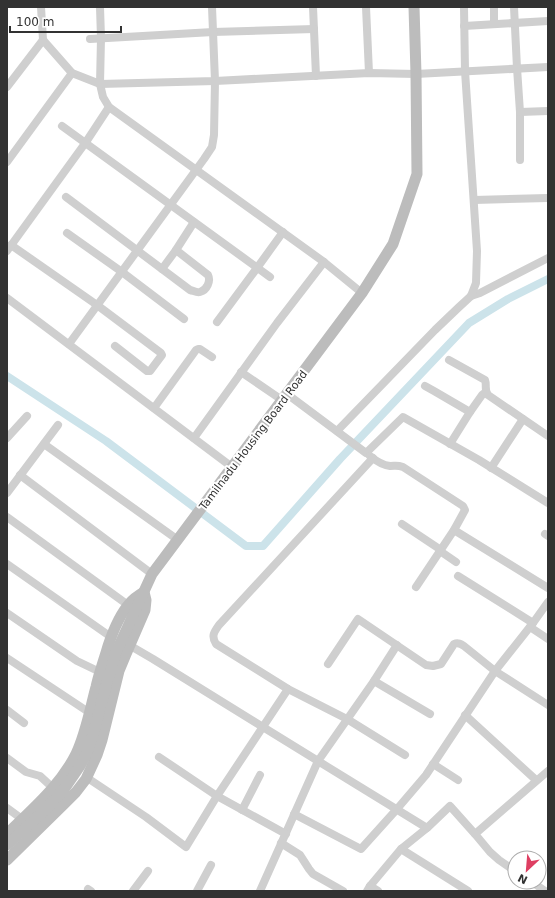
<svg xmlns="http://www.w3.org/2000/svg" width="555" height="898" font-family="'DejaVu Sans',sans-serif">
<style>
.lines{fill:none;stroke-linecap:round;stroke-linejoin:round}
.canal{stroke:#cce3ea;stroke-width:8}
.street{stroke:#cfcfcf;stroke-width:8}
.secondary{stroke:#bcbcbc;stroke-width:11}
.labels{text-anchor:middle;stroke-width:4;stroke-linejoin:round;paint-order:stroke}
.street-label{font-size:11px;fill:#323232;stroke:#fff}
</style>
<rect width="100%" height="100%" fill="#fff"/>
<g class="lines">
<polyline class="canal" points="7,376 106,441 246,546 263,546 340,459 469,323 508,299 548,279"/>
<g class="street">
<polyline points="41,7 43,40 72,73 100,84 103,97 109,107 324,262 362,293"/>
<polyline points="100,7 101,38 100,84 215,81 369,73 416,74 548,67"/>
<polyline points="313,7 316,76"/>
<polyline points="366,7 369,73"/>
<polyline points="494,7 494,24"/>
<polyline points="514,7 517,68 520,112 520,160"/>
<polyline points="464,26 548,21"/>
<polyline points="90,39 213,32 314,29"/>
<polyline points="7,87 43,40"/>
<polyline points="520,112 548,111"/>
<polyline points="62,126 270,277"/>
<polyline points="7,162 72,73"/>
<path d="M66,197L190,290C194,291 197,293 200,292C207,290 211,281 208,275L176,250L194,222"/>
<polyline points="474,200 548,198"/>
<polyline points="67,233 122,272 184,319"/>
<polyline points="11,245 97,305 161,353 162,355 150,371 147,371 115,346"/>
<polyline points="7,251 86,142 109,107"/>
<polyline points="162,269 176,250"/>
<polyline points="471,296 480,293 548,258"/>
<polyline points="7,298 232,467"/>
<polyline points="217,322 257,268 283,232"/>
<polyline points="69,344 204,159 212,147 214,135 215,81 212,7"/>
<path d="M449,360L485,380C487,385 484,390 488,395L548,436"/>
<polyline points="241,372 282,400"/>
<polyline points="425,386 434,391 470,412 482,395 486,392"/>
<polyline points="287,394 366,453 403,417 479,460 548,503"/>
<polyline points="154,408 196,350 198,349 200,349 212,357"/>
<polyline points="337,431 435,330 458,308 471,296 476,283 477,251 465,71 464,7"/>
<polyline points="7,438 27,416"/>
<polyline points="194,438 277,323 324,262"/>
<polyline points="44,444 178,540"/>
<polyline points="450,444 470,412"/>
<path d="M370,456C376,461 382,465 390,466C396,466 397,465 403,467L463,506L465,510L454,530L416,587"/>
<path d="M373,458L219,625C214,632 211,636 216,644L288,689L347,719L405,755"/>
<polyline points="491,468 523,419"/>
<polyline points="20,475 152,574"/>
<polyline points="7,493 58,425"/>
<polyline points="7,517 128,605"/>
<polyline points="402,524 441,550"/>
<polyline points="454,530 548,588"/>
<polyline points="545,534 548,536"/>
<polyline points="440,551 456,562"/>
<polyline points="7,564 111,637"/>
<polyline points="458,576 533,623"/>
<polyline points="7,613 77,661 100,672"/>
<polyline points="530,627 548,639"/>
<polyline points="129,645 153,659 318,761 260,891"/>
<polyline points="397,645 374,681 318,761 427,828"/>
<polyline points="7,658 90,713"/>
<path d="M328,664L358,619L426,665L433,666L441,664L454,644C458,642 461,644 464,646L495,671L548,705"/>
<polyline points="374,681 430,714"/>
<polyline points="7,710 24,723"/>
<polyline points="465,715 536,780"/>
<polyline points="159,757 217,796 286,834"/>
<polyline points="7,758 26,772 40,776 53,788"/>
<polyline points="433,764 458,780"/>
<polyline points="86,777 146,817 186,847 217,796 288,689"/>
<polyline points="7,808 22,819"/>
<polyline points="242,810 260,775"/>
<polyline points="294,814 361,849 397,809 426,775 495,671 533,623 548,602"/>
<polyline points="475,834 548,771"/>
<polyline points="281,843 300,855 309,869 313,874 343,891"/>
<polyline points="401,849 468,891"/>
<polyline points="532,882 545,891"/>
<polyline points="370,886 401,849 427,828 450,806 475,834 490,852 499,860 515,871"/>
<polyline points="88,889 91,891"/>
<polyline points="133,891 148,871"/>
<polyline points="197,891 211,865"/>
<polyline points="367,891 370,886 378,891"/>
</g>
<g class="secondary">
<path d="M7,834C32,809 60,786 76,754C86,733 90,709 96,687C99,673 104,660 108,646C113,631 119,615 130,603C134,598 139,595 144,592L146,600L145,610L126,654L119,671L102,740L97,755L86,779L76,792L64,804L7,860"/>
<polyline points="7,845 45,810 65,788 80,766 87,753 92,738 98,716 109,675 117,650 152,574 362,293 393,244 417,174 416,74 414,7"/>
</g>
</g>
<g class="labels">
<g class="street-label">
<text transform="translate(253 440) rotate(-53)" y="4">Tamilnadu Housing Board Road</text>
</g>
</g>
<rect width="555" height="898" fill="none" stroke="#323232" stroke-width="16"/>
<g transform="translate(527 870) rotate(206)"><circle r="19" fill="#ffffff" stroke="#adadad"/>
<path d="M0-3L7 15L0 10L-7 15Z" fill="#de3f62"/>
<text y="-6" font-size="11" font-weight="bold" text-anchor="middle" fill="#323232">N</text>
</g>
<path d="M10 26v6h111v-6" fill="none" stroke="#323232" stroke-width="2"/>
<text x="16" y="26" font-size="12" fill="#323232" stroke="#ffffff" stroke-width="3" paint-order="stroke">100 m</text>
</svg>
